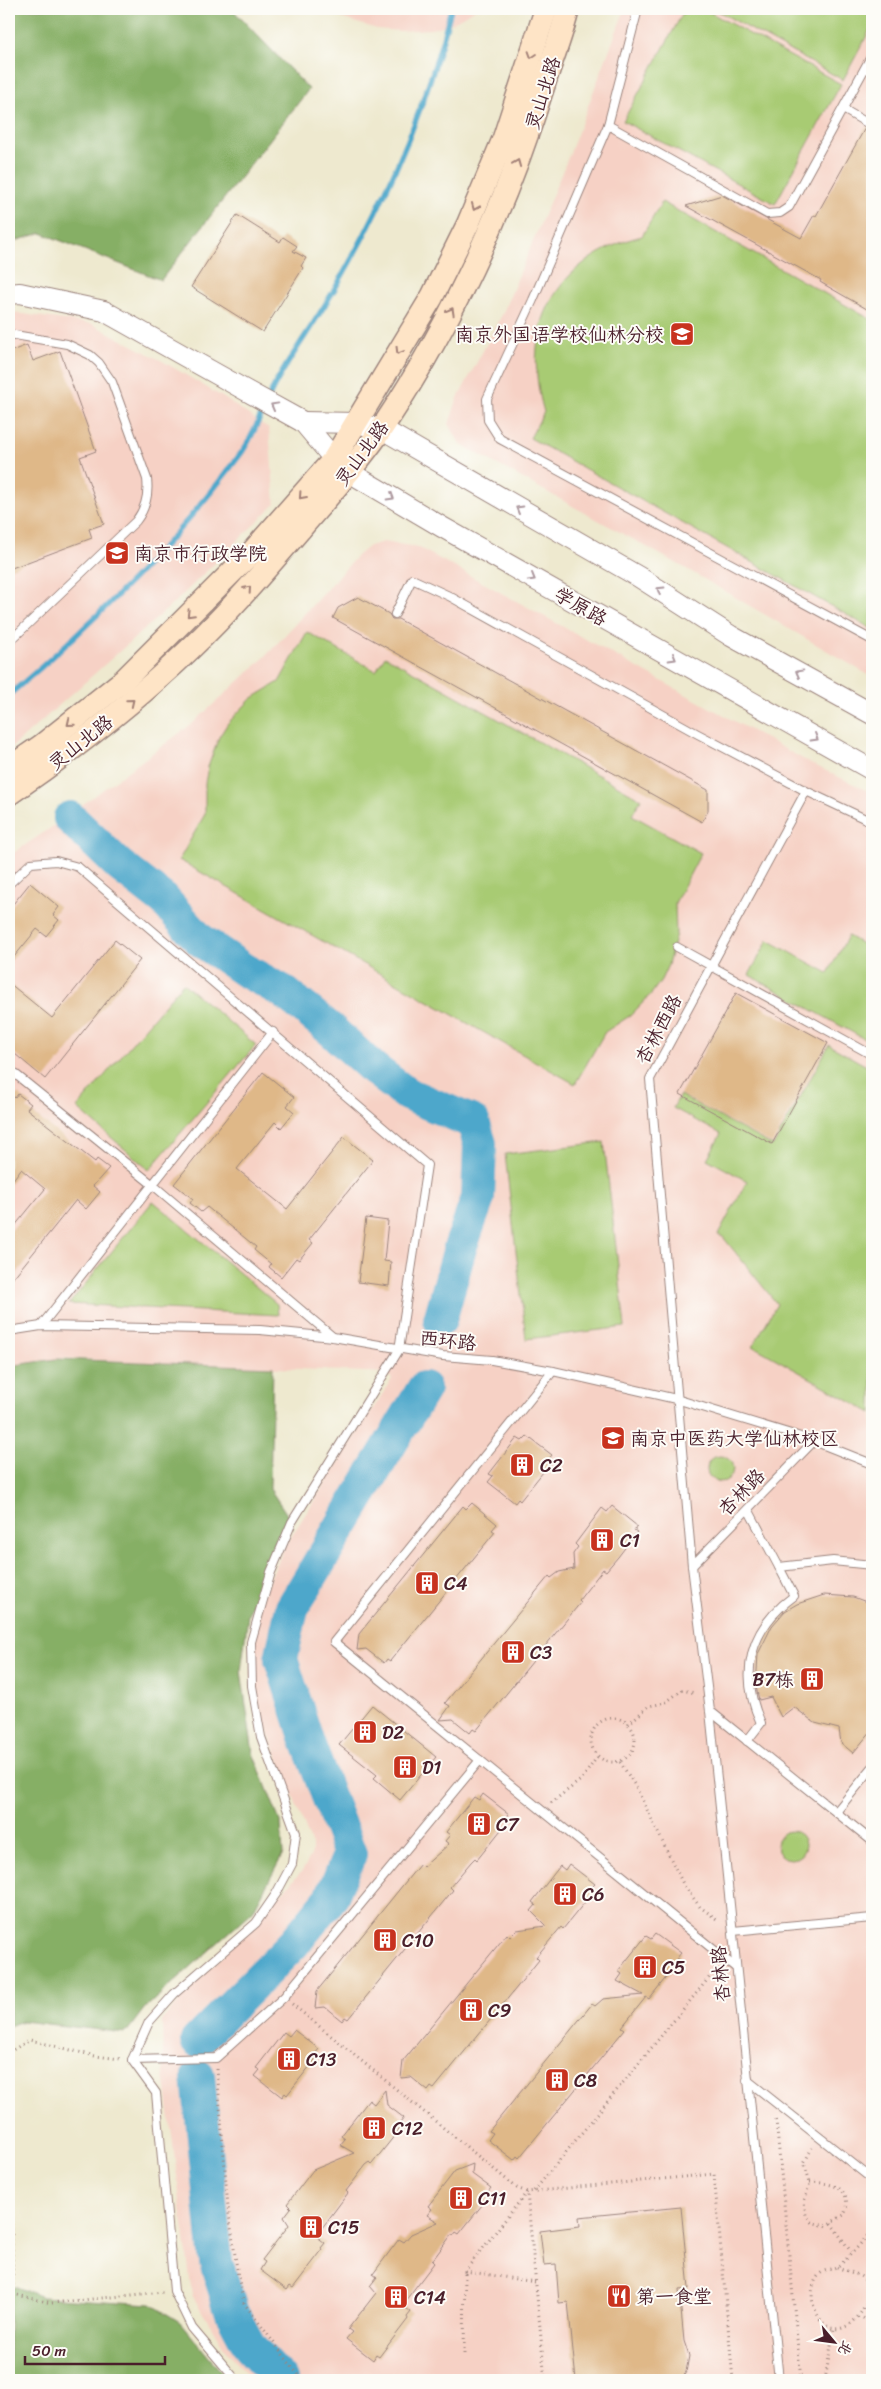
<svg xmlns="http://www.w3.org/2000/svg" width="881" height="2389" font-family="Sriracha,'LXGW WenKai TC',sans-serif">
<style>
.built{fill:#f6d1c5}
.green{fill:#a8cb73;stroke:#79754f}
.forest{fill:#86af65;stroke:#686748}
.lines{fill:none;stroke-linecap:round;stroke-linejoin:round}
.stream{stroke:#4ea7cb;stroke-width:5.5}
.river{stroke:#4ea7cb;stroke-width:34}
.building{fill:#dfb888}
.service-casing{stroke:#9c847d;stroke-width:10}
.tertiary-casing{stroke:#9c847d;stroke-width:22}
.secondary-casing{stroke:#9c847d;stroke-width:25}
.path{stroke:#9c847d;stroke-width:3;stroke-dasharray:1 4;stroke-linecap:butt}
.service{stroke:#fff;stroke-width:8}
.tertiary{stroke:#fff;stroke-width:20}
.secondary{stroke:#fee4c6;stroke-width:22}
.oneway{stroke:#a48278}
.oneway2{stroke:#ae9aa0}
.labels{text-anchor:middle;stroke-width:4;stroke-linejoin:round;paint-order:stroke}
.street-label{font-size:19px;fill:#4a1f2b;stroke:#fdfcf7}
.poi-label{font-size:19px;fill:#4a1f2b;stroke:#fdfcf7;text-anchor:start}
</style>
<rect width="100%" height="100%" fill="#fdfcf7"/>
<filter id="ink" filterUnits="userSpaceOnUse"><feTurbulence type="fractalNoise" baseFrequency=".02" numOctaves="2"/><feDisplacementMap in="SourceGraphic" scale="10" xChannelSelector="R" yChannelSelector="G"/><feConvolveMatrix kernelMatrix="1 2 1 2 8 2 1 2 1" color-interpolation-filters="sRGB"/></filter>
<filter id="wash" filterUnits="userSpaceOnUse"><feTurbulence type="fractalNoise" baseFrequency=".0096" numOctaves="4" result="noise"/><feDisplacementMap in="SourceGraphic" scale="20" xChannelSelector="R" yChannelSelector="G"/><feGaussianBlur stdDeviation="1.12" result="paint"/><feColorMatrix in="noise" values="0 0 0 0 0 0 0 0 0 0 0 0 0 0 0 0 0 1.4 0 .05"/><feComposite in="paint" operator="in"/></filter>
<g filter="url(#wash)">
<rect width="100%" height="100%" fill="#eee9cf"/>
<g class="built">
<polygon points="326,9 476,9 450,24 431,29 400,31 377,29 341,18"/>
<polygon points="625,9 872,9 872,677 685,568 460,444 449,424 457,400 503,313 570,153"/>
<polygon points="9,312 92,324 164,362 224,398 269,429 275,504 176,601 9,750"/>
<polygon points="383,542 418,547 812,764 872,793 872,2380 253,2380 226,2351 192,2295 163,2065 162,2020 303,1870 312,1853 312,1845 263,1719 251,1674 260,1601 285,1546 392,1379 386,1373 62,1358 9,1368 9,856 52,827 192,724 265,657 358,555 369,546"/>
</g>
<g class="green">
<polygon points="685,9 704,9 841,84 775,204 623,121"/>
<polygon points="714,9 872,9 872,26 843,80"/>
<path d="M662,202L872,320V629L530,438L544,412C519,327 556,258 642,236Z"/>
<polygon points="307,632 376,671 385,656 641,799 632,815 701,853 675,903 676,934 668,965 661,980 652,993 631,1015 605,1032 575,1084 179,860 205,814 205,783 208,767 219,737 228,723 251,699 279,682"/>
<polygon points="848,936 872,950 872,1029 866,1040 749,975 768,940 828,973"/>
<polygon points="183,983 256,1045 149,1170 77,1108"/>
<polygon points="829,1045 872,1069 872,1413 753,1346 777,1304 723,1237 718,1235 747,1181 707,1159 721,1134 673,1108 680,1095 773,1146"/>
<polygon points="604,1142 625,1327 526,1339 505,1154"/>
<polygon points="153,1201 277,1304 278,1315 69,1304"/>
<circle cx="720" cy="1469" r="13"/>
<circle cx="791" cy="1845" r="14"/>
</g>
<g class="forest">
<polygon points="9,9 232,9 309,89 161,280 41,233 9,243"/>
<polygon points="56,1359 273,1367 270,1489 288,1516 248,1615 241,1671 253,1753 281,1824 283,1854 253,1911 144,2009 126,2033 22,2021 9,2026 9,1366"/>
<polygon points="9,2284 42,2297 151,2304 180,2322 228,2380 9,2380"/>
</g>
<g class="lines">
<path class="stream" d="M9,695C92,625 178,539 242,452C257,431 264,403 277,381C296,348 318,318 337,285C386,200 427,104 451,9"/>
<g class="river">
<polyline points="70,818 119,865 164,900 199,939 244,970 284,992 330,1029 374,1069 407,1094 473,1122 480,1144 478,1198 460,1248 440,1320"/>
<polyline points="197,2041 294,1943 331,1898 350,1854 308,1743 281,1659 292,1608 424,1388"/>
<polyline points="198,2076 216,2262 232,2313 250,2347 281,2380"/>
</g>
</g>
<g id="blocks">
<g class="building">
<polygon points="872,125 872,312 820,282 821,280 686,206 722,195 801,238 814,215 816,216 865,128"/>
<polygon points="237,215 280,242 283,237 297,246 293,251 306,258 301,266 303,268 263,332 191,287"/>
<polygon points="27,345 33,361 60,351 96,451 80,457 104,524 89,529 92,538 9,569 9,352"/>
<polygon points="358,597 389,614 392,619 398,619 708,790 708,811 702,822 333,618 338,608"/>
<polygon points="30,883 59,907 53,915 59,920 46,936 37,929 9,963 9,909"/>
<polygon points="115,940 140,960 45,1079 9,1049 9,983 52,1018"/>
<polygon points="736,993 828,1043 772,1144 680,1094"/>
<polygon points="263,1072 294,1097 287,1106 294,1112 281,1128 275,1122 237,1169 287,1209 344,1137 373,1160 309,1240 313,1243 299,1260 296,1258 281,1277 269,1267 271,1264 254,1250 256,1247 207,1207 201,1212 190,1203 193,1199 174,1184"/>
<polygon points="9,1092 15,1098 18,1094 31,1104 27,1109 95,1162 97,1159 109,1168 93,1186 100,1192 86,1209 76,1200 9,1283 9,1233 45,1189 21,1169 9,1185"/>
<polygon points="366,1218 388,1221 384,1261 391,1262 389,1286 358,1282"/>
<polygon points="527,1436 552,1455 548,1460 551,1462 520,1501 518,1499 515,1503 488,1482 493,1476 489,1474 517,1438 522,1441"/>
<polygon points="472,1503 497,1524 492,1530 495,1532 390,1661 387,1659 384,1663 366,1649 357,1650 359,1634 463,1506 466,1509"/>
<polygon points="612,1506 637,1526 634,1530 637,1532 618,1557 606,1571 603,1569 579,1600 581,1602 476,1731 473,1729 470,1733 453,1719 440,1720 450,1706 445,1703 549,1576 551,1578 559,1572 574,1569 573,1554 578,1547 575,1544 602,1508 607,1512"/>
<polygon points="824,1595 853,1597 872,1604 872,1730 853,1753 841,1743 839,1729 815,1723 794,1707 781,1717 771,1697 759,1700 756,1686 758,1654 772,1626 785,1611 797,1604"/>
<polygon points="372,1705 436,1757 400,1800 374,1778 377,1775 339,1745"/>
<polygon points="483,1794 509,1814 505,1819 508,1821 489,1845 477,1860 475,1858 471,1862 450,1887 453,1890 348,2019 345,2017 342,2021 325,2007 315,2008 317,1991 420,1864 423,1867 449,1844 445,1841 450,1835 446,1832 474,1797 479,1800"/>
<polygon points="569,1864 595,1884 591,1888 594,1891 563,1929 561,1927 536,1957 539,1960 434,2089 431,2087 428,2091 411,2077 401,2078 403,2061 507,1934 510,1937 517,1930 546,1926 531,1911 536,1905 532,1902 560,1866 565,1870"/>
<polygon points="655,1934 681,1953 677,1958 680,1960 649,1999 646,1997 622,2027 625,2029 519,2158 517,2156 514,2160 488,2140 493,2133 489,2131 592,2004 595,2006 603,1999 643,1995 617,1981 622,1974 618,1971 646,1936 651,1939"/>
<polygon points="294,2030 319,2049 315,2054 318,2056 287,2095 285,2093 282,2097 255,2076 260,2070 256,2068 284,2032 289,2036"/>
<polygon points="385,2090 387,2105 404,2118 400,2123 403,2125 372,2164 370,2162 366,2165 346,2191 348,2193 316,2236 325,2243 321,2248 323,2249 293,2288 290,2286 287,2290 260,2270 265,2262 262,2260 289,2225 284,2217 291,2208 287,2204 313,2170 354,2153 340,2145 345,2139 341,2136 369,2100 374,2104"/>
<polygon points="473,2164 472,2174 491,2188 487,2193 490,2195 459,2234 456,2232 453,2236 452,2234 432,2261 434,2263 402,2305 411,2312 407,2317 408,2319 379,2357 376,2355 373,2360 346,2339 352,2332 348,2329 376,2293 370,2286 377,2277 373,2274 399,2239 404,2242 411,2234 438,2222 427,2215 432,2209 428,2206 455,2171"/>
<polygon points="681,2207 689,2289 679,2290 684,2341 689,2356 686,2372 681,2380 638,2380 634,2376 576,2380 568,2302 559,2303 556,2264 544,2265 540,2231 580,2226 579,2217"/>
</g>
</g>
</g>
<g filter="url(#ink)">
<use href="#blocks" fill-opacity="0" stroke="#9c847d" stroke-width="1"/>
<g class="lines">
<defs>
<g id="service">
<polyline points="638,9 608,125 533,300 487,399 488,420 500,439 872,640"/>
<polyline points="843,109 867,123"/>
<polyline points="608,125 767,214 780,213 789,207 872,55"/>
<path d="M9,334L67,344L90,355L99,363L112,382L147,479C149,495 146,508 136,521L9,642"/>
<polyline points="395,614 412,579 449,596 696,733 806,791 872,822"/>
<polyline points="9,884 31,863 56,861 78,867 427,1165 399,1350 292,1522 271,1572 251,1642 252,1686 261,1737 296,1833 292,1864 276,1894 256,1923 174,1994 149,2022 132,2060 156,2093 174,2291 192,2328 236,2380"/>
<polyline points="677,947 872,1055"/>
<polyline points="9,1069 153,1185 333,1337"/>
<polyline points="41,1326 273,1032"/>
<polyline points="9,1331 41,1326 260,1330 333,1337 443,1356 492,1360 553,1371 676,1399 814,1441 872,1464"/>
<polyline points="553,1371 334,1642 735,1967"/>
<polyline points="748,1509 779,1567"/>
<polyline points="692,1566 814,1441"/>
<polyline points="710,1711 872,1841"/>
<path d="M747,1741L761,1723C738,1673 750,1628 794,1596L779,1567L833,1561L872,1565"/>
<polyline points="836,1812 872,1768"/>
<polyline points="733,1931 872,1918"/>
<polyline points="132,2060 216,2058 284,1997 480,1760"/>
<polyline points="747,2080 872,2179"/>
<polyline points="779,2380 710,1711 692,1566 650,1079 806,791"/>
</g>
<g id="tertiary">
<polyline points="9,294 20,293 104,311 245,390 303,422 334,459 349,472 442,527 872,770"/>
<polyline points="303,422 356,423 382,429 639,577 731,636 872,714"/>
</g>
<g id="secondary">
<polyline points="9,768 41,746 124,680 253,551 334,459 432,297 468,224 504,138 546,9"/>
<path d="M9,794C73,750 134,703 190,649C230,611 265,570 301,528C328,496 358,464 382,428C452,323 506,205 544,84C552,59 562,34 568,9"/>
</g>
</defs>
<use href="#service" class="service-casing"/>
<use href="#tertiary" class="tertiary-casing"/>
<use href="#secondary" class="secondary-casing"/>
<g class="path">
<circle cx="613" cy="1740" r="22"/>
<polyline points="628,1724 649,1706 665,1703 682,1690 695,1693"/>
<polyline points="620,1762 636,1787 683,1884 700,1907 718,1920"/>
<polyline points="551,1803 582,1779 597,1757"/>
<polyline points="292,2004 517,2188 527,2192 545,2380"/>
<polyline points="9,2052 30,2040 95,2056 121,2059"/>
<polyline points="217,2069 228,2207 238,2276 244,2303 302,2380"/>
<polyline points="9,2094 13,2294 51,2303 163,2292"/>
<polyline points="776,2120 801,2380"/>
<path d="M810,2182C832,2183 854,2187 844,2215L825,2226L811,2222L806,2215L804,2202L810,2182L804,2163L812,2148"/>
<polyline points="534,2191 717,1968"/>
<polyline points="831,2223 851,2252"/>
<path d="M837,2267C845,2271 858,2273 864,2279C881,2304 834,2358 815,2309C811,2300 811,2289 816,2279C823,2268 829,2271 838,2266C845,2262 866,2238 872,2230"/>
<polyline points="535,2282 465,2271 527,2192 714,2174 733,2380"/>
<polyline points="863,2318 872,2324"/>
<polyline points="464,2354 465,2271"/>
<polyline points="825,2380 834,2328"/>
<polyline points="869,2380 872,2377"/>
</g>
<use href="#service" class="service"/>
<use href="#tertiary" class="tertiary"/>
<use href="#secondary" class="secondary"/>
</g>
<defs><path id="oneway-chevron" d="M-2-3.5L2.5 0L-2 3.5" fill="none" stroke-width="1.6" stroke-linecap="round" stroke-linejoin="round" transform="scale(1.25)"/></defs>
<g class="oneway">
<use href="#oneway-chevron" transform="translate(532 55) rotate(108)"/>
<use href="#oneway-chevron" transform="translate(517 163) rotate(-68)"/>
<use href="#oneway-chevron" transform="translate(475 207) rotate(113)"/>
<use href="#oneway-chevron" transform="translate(451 311) rotate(-61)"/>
<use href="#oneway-chevron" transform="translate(399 351) rotate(121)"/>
<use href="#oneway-chevron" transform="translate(302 496) rotate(132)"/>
<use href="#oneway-chevron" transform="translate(248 589) rotate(-49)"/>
<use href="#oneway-chevron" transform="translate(190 614) rotate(135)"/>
<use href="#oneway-chevron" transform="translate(131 702) rotate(-39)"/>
<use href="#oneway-chevron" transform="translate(70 723) rotate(141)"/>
</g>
<g class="oneway2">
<use href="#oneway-chevron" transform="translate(274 406) rotate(-151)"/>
<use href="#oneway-chevron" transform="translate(391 497) rotate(31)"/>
<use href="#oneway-chevron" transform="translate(519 509) rotate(-150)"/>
<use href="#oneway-chevron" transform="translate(532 578) rotate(30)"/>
<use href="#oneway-chevron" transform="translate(660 590) rotate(-148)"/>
<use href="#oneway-chevron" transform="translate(673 658) rotate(30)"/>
<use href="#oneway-chevron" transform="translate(799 673) rotate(-151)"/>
<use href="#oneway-chevron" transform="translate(815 738) rotate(30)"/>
</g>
</g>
<defs>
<symbol id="school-square" viewBox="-11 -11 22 22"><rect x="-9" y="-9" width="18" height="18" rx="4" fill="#c8321e" stroke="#fdfcf7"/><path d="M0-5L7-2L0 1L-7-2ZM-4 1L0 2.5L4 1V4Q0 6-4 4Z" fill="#fff"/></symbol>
<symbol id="university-square" viewBox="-11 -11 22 22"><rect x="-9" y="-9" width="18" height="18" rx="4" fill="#c8321e" stroke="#fdfcf7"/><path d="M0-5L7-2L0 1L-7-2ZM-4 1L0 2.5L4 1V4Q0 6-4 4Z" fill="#fff"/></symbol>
<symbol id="building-square" viewBox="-11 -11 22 22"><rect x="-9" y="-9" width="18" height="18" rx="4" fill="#c8321e" stroke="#fdfcf7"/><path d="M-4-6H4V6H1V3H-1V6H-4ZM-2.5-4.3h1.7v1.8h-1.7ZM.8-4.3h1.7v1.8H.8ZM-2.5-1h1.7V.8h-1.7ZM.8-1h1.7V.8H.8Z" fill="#fff"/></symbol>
<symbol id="restaurant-square" viewBox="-11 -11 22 22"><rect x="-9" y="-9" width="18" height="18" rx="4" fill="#c8321e" stroke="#fdfcf7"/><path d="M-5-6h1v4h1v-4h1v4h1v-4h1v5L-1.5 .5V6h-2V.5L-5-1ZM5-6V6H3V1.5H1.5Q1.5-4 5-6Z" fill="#fff"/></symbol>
</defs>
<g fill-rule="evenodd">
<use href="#school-square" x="668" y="320" width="28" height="28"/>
<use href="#school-square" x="103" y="539" width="28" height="28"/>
<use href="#university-square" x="599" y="1424" width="28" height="28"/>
<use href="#building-square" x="508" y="1451" width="28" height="28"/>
<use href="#building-square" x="588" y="1526" width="28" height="28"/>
<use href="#building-square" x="413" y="1569" width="28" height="28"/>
<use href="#building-square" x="499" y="1638" width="28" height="28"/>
<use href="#building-square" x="798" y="1665" width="28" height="28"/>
<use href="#building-square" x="351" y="1718" width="28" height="28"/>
<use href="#building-square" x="391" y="1753" width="28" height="28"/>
<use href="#building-square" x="465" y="1810" width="28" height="28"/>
<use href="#building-square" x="551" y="1880" width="28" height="28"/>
<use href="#building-square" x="371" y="1926" width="28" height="28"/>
<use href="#building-square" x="631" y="1953" width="28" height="28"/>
<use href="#building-square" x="457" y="1996" width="28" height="28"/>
<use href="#building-square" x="275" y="2045" width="28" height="28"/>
<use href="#building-square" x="543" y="2066" width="28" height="28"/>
<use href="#building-square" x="360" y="2114" width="28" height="28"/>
<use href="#building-square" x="447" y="2184" width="28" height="28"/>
<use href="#building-square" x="297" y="2213" width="28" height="28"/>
<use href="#restaurant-square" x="605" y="2282" width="28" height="28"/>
<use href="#building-square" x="382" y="2283" width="28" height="28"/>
</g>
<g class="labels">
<g class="street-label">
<text transform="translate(542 93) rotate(-72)" y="7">灵山北路</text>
<text transform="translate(361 453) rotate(-53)" y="7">灵山北路</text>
<text transform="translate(581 606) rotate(30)" y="7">学原路</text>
<text transform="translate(80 742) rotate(-38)" y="7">灵山北路</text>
<text transform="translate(658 1029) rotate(-62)" y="7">杏林西路</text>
<text transform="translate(448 1340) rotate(6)" y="7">西环路</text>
<text transform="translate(741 1492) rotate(-46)" y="7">杏林路</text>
<text transform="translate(720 1974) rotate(-95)" y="7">杏林路</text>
</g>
<g class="poi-label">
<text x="664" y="341" text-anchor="end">南京外国语学校仙林分校</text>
<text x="134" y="560">南京市行政学院</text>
<text x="630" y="1445">南京中医药大学仙林校区</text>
<text x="540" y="1472">C2</text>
<text x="620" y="1547">C1</text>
<text x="444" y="1590">C4</text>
<text x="530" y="1659">C3</text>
<text x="794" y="1686" text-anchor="end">B7栋</text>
<text x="382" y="1739">D2</text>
<text x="422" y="1774">D1</text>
<text x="496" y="1831">C7</text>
<text x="582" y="1901">C6</text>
<text x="402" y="1947">C10</text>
<text x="662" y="1974">C5</text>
<text x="488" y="2017">C9</text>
<text x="306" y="2066">C13</text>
<text x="574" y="2087">C8</text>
<text x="392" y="2135">C12</text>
<text x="478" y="2205">C11</text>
<text x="328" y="2234">C15</text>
<text x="636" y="2303">第一食堂</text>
<text x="414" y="2304">C14</text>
</g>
</g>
<rect width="881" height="2389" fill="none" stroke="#fdfcf7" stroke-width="30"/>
<g transform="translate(834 2342) rotate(119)" stroke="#fdfcf7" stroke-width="4" paint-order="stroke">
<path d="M0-4L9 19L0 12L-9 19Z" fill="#4a1f2b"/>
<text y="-8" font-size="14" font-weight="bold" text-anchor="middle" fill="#4a1f2b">北</text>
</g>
<path d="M25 2356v8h140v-8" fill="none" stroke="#4a1f2b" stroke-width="2.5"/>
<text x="32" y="2356" font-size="15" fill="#4a1f2b" stroke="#fdfcf7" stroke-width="4" paint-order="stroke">50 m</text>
</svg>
